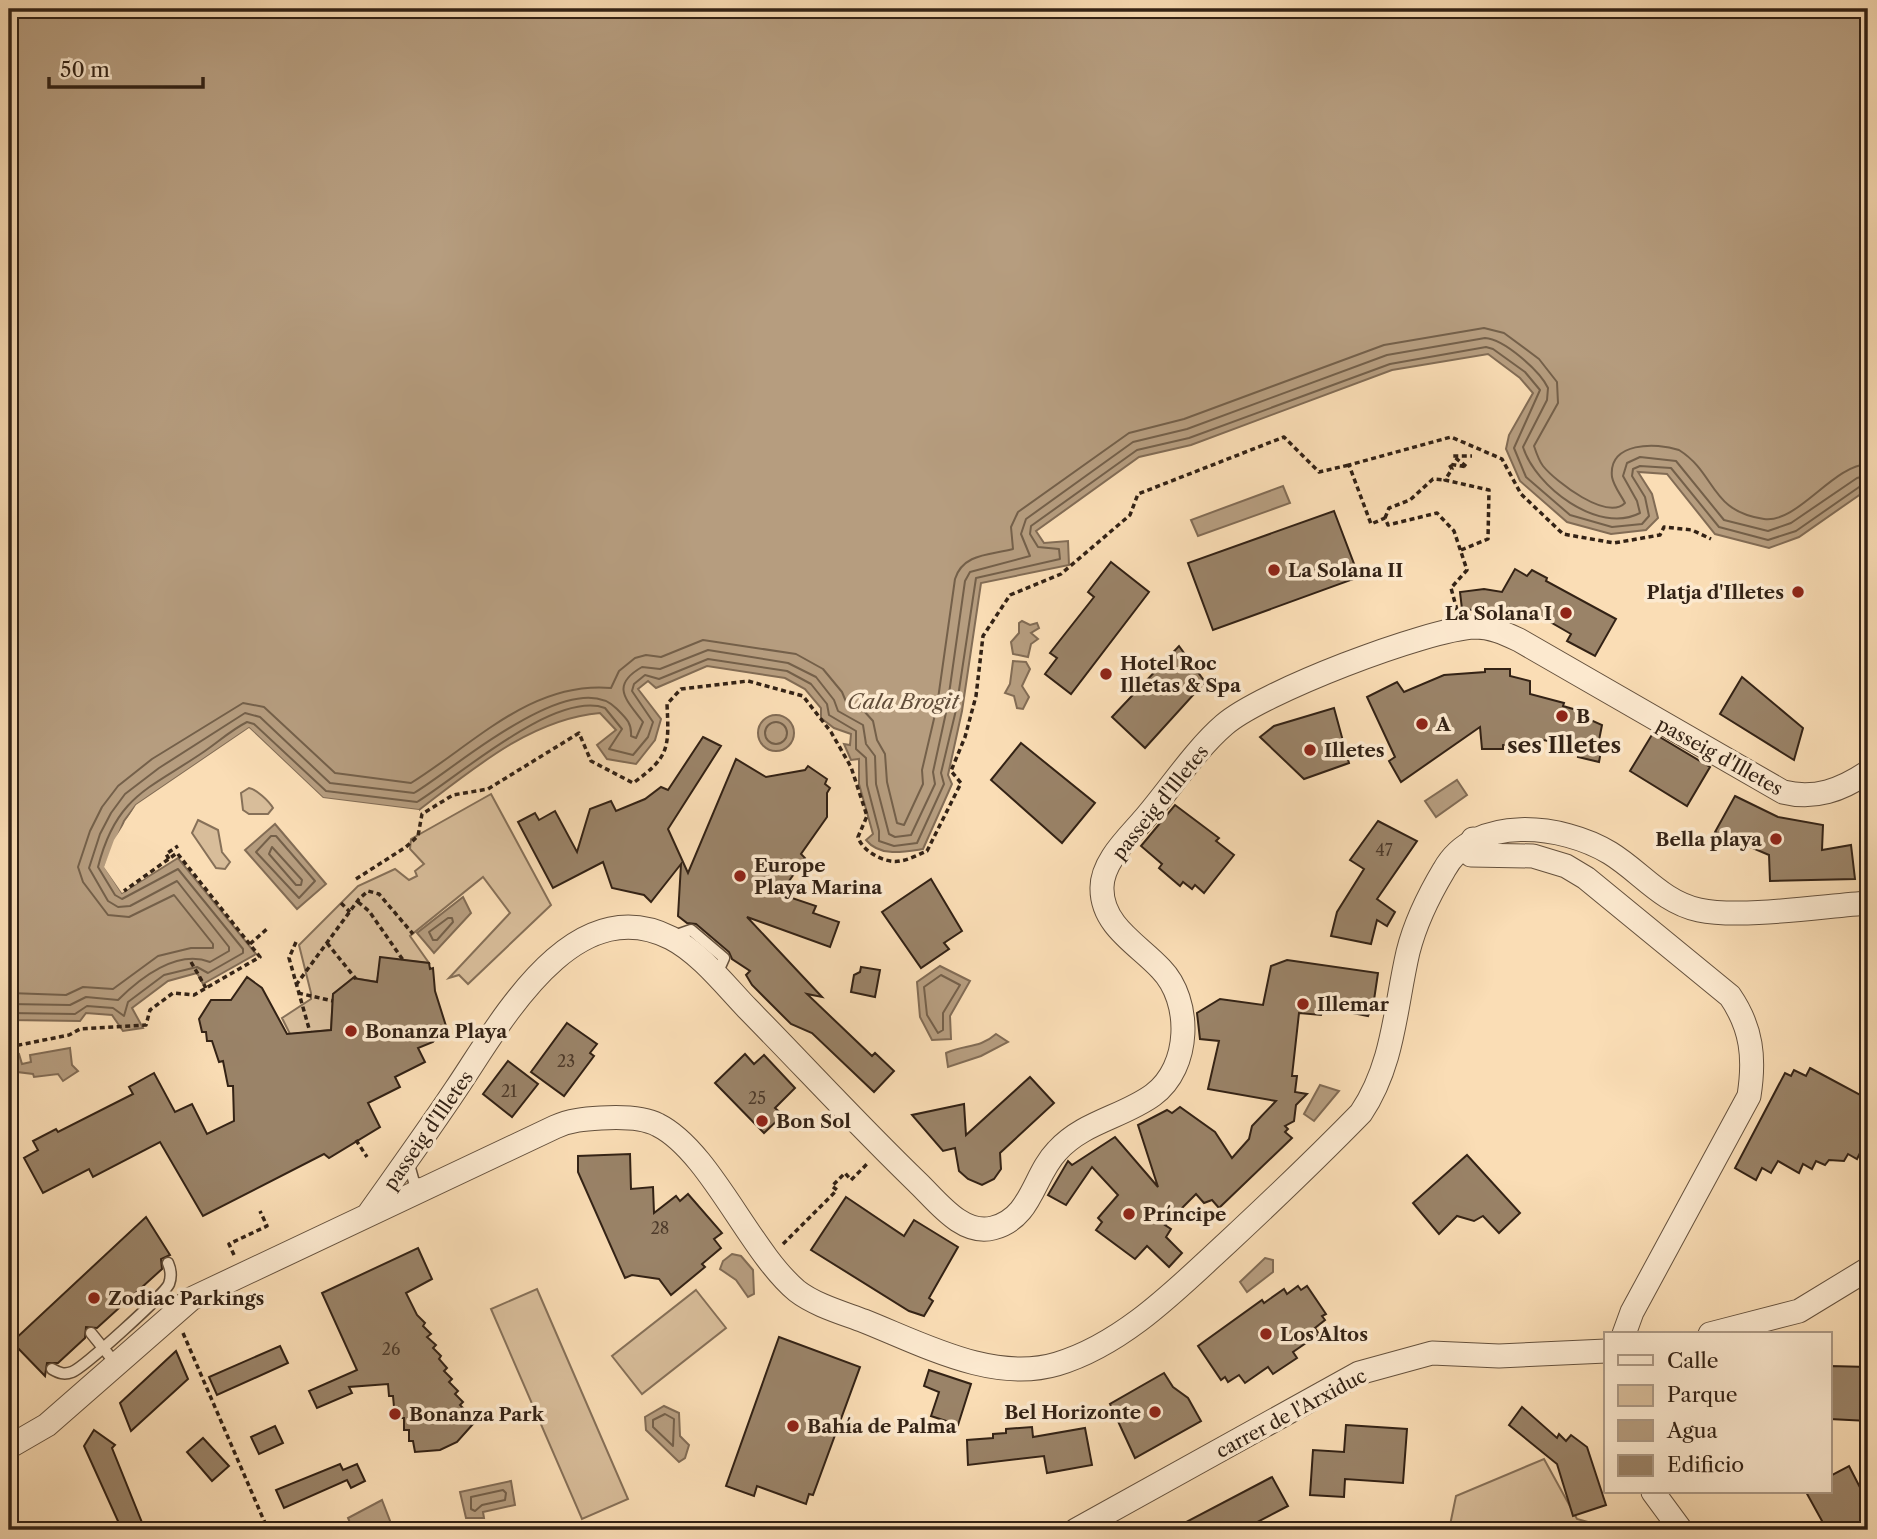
<svg xmlns="http://www.w3.org/2000/svg" width="1877" height="1539" font-family="'Libre Caslon Text',serif">
<style>
.green{fill:#d8bd9a;stroke:#867058;stroke-width:2}
.water{fill:#b69d7f;stroke:#826c55;stroke-width:2}
.pier{fill:#faddb5}
.lines{fill:none;stroke-linecap:round;stroke-linejoin:round}
.shore{stroke:#74604a;stroke-width:2}
.building{fill:#9a8368;stroke:#332215;stroke-width:2}
.lane-casing{stroke:#65513d;stroke-width:13}
.street-casing{stroke:#65513d;stroke-width:25}
.path{stroke:#332215;stroke-width:3.5;stroke-dasharray:5 3.5;stroke-linecap:butt}
.lane{stroke:#fce9cf;stroke-width:10}
.street{stroke:#fce9cf;stroke-width:23}
.poi-dot{fill:#8f2418;stroke:#fce9cf;stroke-width:2.5}
.labels{text-anchor:middle;stroke-width:7;stroke-linejoin:round;paint-order:stroke}
.number-label{font-size:16px;fill:#4d3a2a}
.poi-label{font-size:19px;font-weight:bold;fill:#332215;stroke:#fce9cf;text-anchor:start}
.street-label{font-size:19px;fill:#332215;stroke:#fce9cf}
.water-label{font-size:21px;font-style:italic;fill:#614d3a;stroke:#fce9cf}
.quarter-label{font-size:23px;font-weight:bold;fill:#332215;stroke:#fce9cf}
</style>
<rect width="100%" height="100%" fill="#faddb5"/>
<filter id="stains"><feTurbulence type="fractalNoise" baseFrequency=".00286" numOctaves="4"/><feColorMatrix values="0 0 0 0 .2 0 0 0 0 .09 0 0 0 0 .02 0 0 0 .5 -.17"/></filter>
<radialGradient id="worn" r=".72"><stop offset=".6" stop-color="#630" stop-opacity="0"/><stop offset="1" stop-color="#630" stop-opacity=".3"/></radialGradient>
<g class="green">
<path d="M249,788C256,789 269,801 273,808L268,814H249L243,810L241,793Z"/>
<polygon points="491,794 551,905 468,984 459,975 449,978 510,913 483,877 410,936 429,963 381,958 377,982 353,978 333,994 331,1030 290,1034 282,1018 311,999 311,993 299,945 358,886 395,869 409,880 417,876 415,871 424,864 410,849 411,839"/>
<polygon points="198,820 218,830 222,852 230,862 225,869 216,868 192,833"/>
<polygon points="537,1289 628,1499 582,1519 491,1309"/>
<polygon points="696,1290 726,1328 642,1394 612,1356"/>
<polygon points="1544,1459 1577,1519 1602,1526 1606,1530 1449,1530 1456,1496"/>
</g>
<g class="water">
<path d="M9,9H1868V489L1799,537L1769,548L1715,534L1667,474L1638,472L1652,494L1658,518L1646,530L1611,534L1567,522L1520,481L1506,449L1509,435L1533,393L1520,378L1488,354L1392,370L1191,445L1139,457L1036,531L1044,543L1068,541L1069,565L981,583L962,711L948,775L952,784L923,849C903,852 880,857 866,840L873,834L859,784V759L851,760L844,744L850,745L851,734L834,728L821,718V708L805,689L785,678L707,666L656,688L648,681L638,689L661,719L655,740L636,764L607,759L597,745L616,730L600,713C531,719 473,769 419,810L323,798L249,728L136,805L124,821L105,867L122,893L178,858L256,954L203,984L197,973L168,981L132,1008L143,1028L123,1031L112,1015L86,1013L80,1021L9,1020Z"/>
<polygon points="1283,486 1290,503 1198,536 1191,520"/>
<polygon points="1022,621 1030,625 1037,623 1039,628 1031,633 1038,639 1031,644 1028,657 1013,654 1011,642 1019,633 1019,623"/>
<polygon points="1013,661 1026,662 1030,669 1022,686 1029,697 1023,709 1017,708 1014,696 1005,693 1010,684"/>
<circle cx="776" cy="733" r="18"/>
<polygon points="1457,780 1467,795 1436,817 1425,801"/>
<polygon points="275,824 326,884 297,909 245,850"/>
<polygon points="463,897 471,913 434,953 417,933"/>
<polygon points="940,966 970,981 950,1016 951,1039 932,1040 920,1017 917,982"/>
<path d="M996,1034L1008,1042L981,1056L948,1067L946,1053C966,1044 979,1049 996,1034Z"/>
<polygon points="70,1048 72,1065 78,1071 63,1081 58,1074 34,1077 33,1074 9,1071 9,1057 19,1054 22,1064 31,1062 30,1055"/>
<polygon points="1320,1085 1339,1091 1314,1121 1304,1114"/>
<polygon points="732,1254 741,1256 753,1270 754,1294 748,1297 736,1280 720,1269 723,1261"/>
<polygon points="1265,1258 1273,1260 1273,1272 1247,1292 1240,1282"/>
<polygon points="664,1406 679,1413 680,1436 689,1445 685,1458 679,1462 646,1430 645,1417"/>
<polygon points="511,1481 515,1505 483,1512 484,1518 466,1518 460,1492"/>
<polygon points="382,1500 392,1526 382,1530 353,1530 348,1518"/>
</g>
<polygon class="pier" points="249,728 323,798 419,810 419,813 322,801 248,733 139,807 118,841 108,866 122,888 145,874 147,877 122,893 104,867 114,840 136,805"/>
<g class="lines">
<g class="shore">
<circle cx="776" cy="733" r="11"/>
<polygon points="271,836 276,836 315,881 299,898 256,852"/>
<polygon points="272,847 302,880 301,885 296,885 269,854"/>
<polygon points="448,918 452,918 453,922 437,940 433,940 429,932"/>
<polygon points="941,975 960,985 943,1013 943,1030 938,1033 927,1015 924,987"/>
<path d="M9,993L66,995L83,987L113,989L158,956L191,948H213V944L174,895L129,917L108,915L83,882L78,867L90,831L102,807L118,786L152,759L243,703L264,707L335,773L411,783C474,744 531,681 611,688L619,671L635,658L646,655L661,657L703,640L796,654L823,669L842,692L847,704L864,711L873,721L877,740L885,754L887,782L897,823L904,825L923,784L922,770L937,706L955,579C963,553 991,555 1013,549L1011,527L1018,512L1129,433L1184,419L1384,345L1484,328L1504,333L1539,359L1557,382L1558,403L1534,446C1536,452 1539,461 1543,466C1556,482 1607,521 1625,503C1621,495 1614,487 1612,477C1608,442 1656,442 1679,450C1717,474 1709,511 1764,519C1797,524 1833,465 1868,464"/>
<path d="M9,1004L70,1005L86,997L118,1000C140,978 177,949 210,962L229,951V947L177,881L130,906L118,907L108,901L89,868L100,834L111,813L125,794L159,768L245,713L260,717L330,783L414,793C453,770 574,663 617,709C626,718 632,723 631,736L636,738L643,722C627,700 609,686 642,667L660,669L708,650L788,663L816,677L834,700L838,711L863,725L866,744L875,756L876,784L889,834L895,837L911,835L935,784L933,772L947,708L965,581L970,572L1030,556L1021,534L1026,519L1133,442L1187,429L1387,355L1485,338C1504,339 1540,371 1548,388L1547,400L1523,447C1535,486 1598,535 1640,513L1637,501L1623,476L1627,463L1640,457L1676,461L1724,520L1768,531L1791,523L1857,478L1868,475"/>
<path d="M9,1013L75,1014L87,1006L113,1008L124,1016L128,1002L164,975L197,967L208,973L243,953V949L178,869L122,899L115,895L98,867C116,796 149,789 202,753C217,743 231,730 247,722L254,724L326,791L417,802C458,777 555,690 605,708L622,729L609,749L633,755L648,737L653,722L632,691L634,684L645,675L659,679L708,659L787,671L811,684L827,704L829,715L856,731V749L866,758L867,785L879,831V841L894,846L917,843L944,784L941,773L956,710L976,578L1060,559L1059,549L1038,547L1030,534L1031,526L1137,450L1189,438L1390,364L1486,347L1493,349L1525,372L1540,390L1514,448L1526,477L1570,515L1612,527L1642,524L1649,516L1645,497L1632,476L1633,469L1640,466L1671,468L1719,527L1768,540L1796,531L1862,485L1868,484"/>
<polygon points="665,1414 674,1419 673,1446 653,1427 653,1420"/>
<polygon points="503,1490 506,1493 505,1500 482,1505 475,1511 471,1509 471,1497"/>
</g>
</g>
<g class="building">
<polygon points="1334,511 1359,577 1213,630 1188,563"/>
<polygon points="1111,562 1149,592 1071,694 1045,674 1057,658 1050,653 1094,597 1088,592"/>
<polygon points="1515,569 1527,576 1532,570 1547,578 1546,581 1616,619 1595,656 1567,641 1571,634 1531,611 1528,617 1510,607 1506,613 1462,609 1460,592 1484,589 1502,592"/>
<polygon points="1179,646 1205,682 1145,748 1112,717"/>
<polygon points="1485,669 1510,669 1510,676 1530,681 1530,694 1564,703 1563,706 1587,713 1586,718 1602,725 1598,745 1602,746 1599,762 1578,757 1579,753 1569,751 1571,746 1539,739 1503,745 1503,749 1482,749 1480,727 1401,782 1389,761 1395,757 1367,697 1397,682 1404,692 1444,675 1485,672"/>
<polygon points="1742,677 1803,728 1794,760 1720,714"/>
<polygon points="1334,708 1349,763 1304,779 1260,737 1274,726"/>
<polygon points="1653,733 1710,767 1687,806 1630,771"/>
<polygon points="703,737 721,746 668,829 688,873 736,759 766,777 805,770 808,766 827,779 825,784 830,788 827,793 827,817 801,854 805,858 780,894 816,906 813,913 839,922 830,947 747,917 822,997 807,994 872,1056 875,1053 894,1071 874,1092 812,1033 791,1024 752,985 746,975 750,971 732,959 729,952 696,924 687,923 678,916 681,864 651,902 644,895 612,888 603,862 553,888 518,822 535,813 539,820 555,811 577,852 590,809 611,801 616,811 645,799 661,787 668,790"/>
<polygon points="1021,743 1095,803 1062,843 991,780"/>
<polygon points="1735,796 1778,817 1823,825 1822,850 1851,845 1855,879 1770,881 1769,855 1715,832"/>
<polygon points="1175,805 1219,838 1216,841 1234,855 1204,893 1195,885 1192,889 1183,882 1180,886 1159,868 1162,864 1141,846"/>
<polygon points="1378,821 1417,841 1377,899 1395,912 1387,926 1377,920 1371,944 1331,936 1337,912 1364,869 1350,860"/>
<polygon points="931,879 962,931 944,943 949,949 921,968 882,912"/>
<polygon points="380,957 429,963 430,969 433,968 435,991 446,1026 433,1042 418,1048 425,1062 395,1077 400,1087 368,1103 380,1127 329,1158 324,1154 203,1216 160,1142 93,1177 89,1169 43,1193 24,1158 38,1150 33,1141 56,1129 58,1132 133,1094 129,1087 154,1073 175,1112 192,1104 207,1134 234,1121 233,1086 228,1086 223,1061 219,1062 212,1041 207,1041 206,1032 202,1032 199,1019 211,1000 231,1000 247,977 262,988 287,1034 331,1030 333,994 353,978 377,982"/>
<polygon points="1287,960 1378,973 1374,1000 1368,1016 1323,1007 1321,1015 1299,1013 1292,1076 1297,1076 1295,1092 1307,1094 1296,1105 1294,1121 1285,1126 1288,1129 1285,1132 1292,1138 1219,1208 1212,1200 1204,1203 1196,1194 1165,1225 1171,1229 1166,1237 1182,1253 1169,1267 1147,1246 1135,1259 1096,1230 1102,1222 1098,1218 1118,1195 1092,1167 1066,1205 1048,1195 1068,1161 1072,1165 1115,1137 1158,1187 1138,1125 1167,1110 1172,1113 1180,1107 1215,1132 1232,1158 1249,1139 1252,1126 1276,1101 1208,1089 1219,1041 1200,1039 1197,1013 1220,999 1263,1005 1271,966"/>
<polygon points="861,967 880,970 875,997 851,992 854,975 860,972"/>
<polygon points="567,1023 597,1044 590,1053 594,1056 564,1096 531,1072"/>
<polygon points="745,1054 754,1064 764,1055 795,1088 775,1108 783,1115 764,1133 715,1083"/>
<polygon points="508,1061 538,1084 512,1117 483,1094"/>
<polygon points="1810,1068 1868,1099 1868,1149 1863,1147 1857,1159 1848,1154 1844,1161 1829,1160 1825,1165 1816,1161 1812,1169 1803,1164 1799,1173 1778,1161 1771,1173 1762,1168 1756,1180 1735,1168 1785,1073 1791,1076 1794,1070 1806,1076"/>
<polygon points="1030,1077 1054,1103 1000,1153 1001,1169 994,1179 982,1185 968,1179 959,1171 955,1148 943,1151 912,1115 964,1104 966,1135"/>
<polygon points="630,1154 631,1189 653,1187 654,1213 676,1196 680,1201 688,1194 722,1233 714,1239 721,1248 702,1264 705,1267 671,1295 659,1279 632,1275 625,1278 578,1172 578,1156"/>
<polygon points="1467,1155 1520,1213 1499,1233 1483,1216 1474,1221 1457,1216 1439,1234 1413,1203"/>
<polygon points="846,1197 904,1236 914,1220 958,1247 929,1298 933,1301 924,1316 909,1311 811,1250"/>
<polygon points="146,1217 170,1255 161,1259 162,1269 97,1328 86,1327 85,1338 58,1363 47,1363 45,1376 12,1342"/>
<polygon points="418,1248 432,1279 406,1293 417,1315 425,1323 423,1326 431,1334 427,1337 436,1345 433,1348 441,1356 439,1359 447,1368 444,1371 452,1379 449,1382 458,1391 455,1394 463,1402 460,1405 468,1413 465,1417 473,1424 457,1442 440,1450 415,1452 413,1441 409,1441 409,1430 404,1430 404,1418 399,1418 398,1407 394,1407 393,1396 389,1396 388,1384 349,1387 352,1393 317,1408 309,1391 357,1370 322,1293"/>
<polygon points="1298,1286 1301,1290 1307,1286 1326,1314 1322,1316 1325,1320 1315,1328 1319,1334 1293,1352 1297,1358 1273,1374 1268,1367 1245,1383 1239,1375 1228,1382 1225,1377 1221,1380 1198,1346 1262,1300 1264,1303 1284,1289 1287,1294"/>
<polygon points="779,1337 860,1367 813,1495 809,1494 806,1504 757,1486 754,1496 726,1486"/>
<polygon points="280,1346 288,1363 217,1395 209,1377"/>
<polygon points="176,1351 188,1379 131,1431 120,1403"/>
<polygon points="1830,1366 1868,1367 1868,1421 1830,1419"/>
<polygon points="929,1370 971,1384 958,1425 931,1416 939,1392 924,1386"/>
<polygon points="1164,1373 1173,1387 1188,1398 1201,1421 1135,1458 1110,1404"/>
<polygon points="1522,1407 1557,1438 1559,1434 1566,1441 1571,1435 1587,1447 1606,1505 1573,1516 1557,1464 1509,1425"/>
<polygon points="1346,1425 1407,1429 1403,1483 1345,1479 1344,1497 1310,1495 1313,1450 1344,1452"/>
<polygon points="275,1426 283,1443 259,1454 251,1437"/>
<polygon points="1032,1427 1033,1437 1085,1428 1092,1465 1047,1473 1044,1456 968,1465 967,1440 993,1438 993,1434 1006,1433 1006,1429"/>
<polygon points="94,1430 115,1445 112,1448 145,1530 122,1530 84,1446"/>
<polygon points="203,1438 229,1466 212,1481 187,1452"/>
<polygon points="340,1464 343,1470 357,1464 365,1481 351,1488 347,1480 284,1508 276,1490"/>
<polygon points="1849,1466 1868,1503 1868,1530 1827,1530 1806,1492 1830,1492 1830,1476"/>
<polygon points="1272,1477 1288,1506 1242,1530 1171,1530"/>
</g>
<g class="lines">
<defs>
<g id="lane">
<polyline points="671,937 691,930 724,958 716,976"/>
<polyline points="408,1161 414,1182 426,1186"/>
<polyline points="91,1333 116,1364"/>
<path d="M52,1369C59,1373 64,1375 72,1372C83,1368 165,1294 169,1284C172,1276 171,1270 168,1263"/>
</g>
<g id="street">
<path d="M1473,839L1467,850L1471,855L1533,856L1566,866L1586,878L1730,996C1752,1028 1755,1058 1749,1096L1632,1312L1624,1334"/>
<path d="M370,1212C399,1171 428,1131 456,1089C500,1024 572,888 671,938C700,953 725,985 747,1008C804,1066 859,1126 917,1182C937,1201 962,1236 993,1228C1032,1218 1033,1176 1057,1151C1083,1122 1123,1117 1153,1095C1191,1067 1192,1001 1161,969C1139,945 1102,926 1102,889C1101,862 1129,837 1145,818C1169,790 1196,749 1224,725C1260,693 1426,629 1475,627C1491,627 1504,633 1519,640L1783,792C1815,800 1841,790 1868,772"/>
<polyline points="1710,1334 1799,1311 1868,1269"/>
<path d="M9,1447L47,1425L191,1299L555,1127C570,1120 585,1119 601,1118C618,1117 643,1117 658,1125C710,1151 750,1252 797,1291C815,1305 843,1313 864,1321C922,1344 993,1383 1057,1364C1124,1344 1178,1288 1228,1242C1273,1200 1318,1157 1361,1113C1394,1064 1395,1008 1408,952C1415,924 1429,895 1444,870C1475,814 1562,824 1610,853C1641,872 1662,902 1699,910C1741,919 1823,906 1868,903"/>
<polyline points="1653,1492 1681,1530"/>
<polyline points="1076,1530 1359,1373 1432,1353 1499,1356 1606,1351"/>
</g>
</defs>
<use href="#lane" class="lane-casing"/>
<use href="#street" class="street-casing"/>
<g class="path">
<polyline points="1385,518 1389,508 1410,500 1433,479 1445,480"/>
<polyline points="1461,550 1488,539 1489,490 1445,480 1452,469 1449,464 1467,467 1453,456 1472,456"/>
<polyline points="1457,610 1451,588 1467,570 1454,531 1437,513 1388,525 1385,518 1371,524 1349,465 1451,437 1502,459 1521,494 1563,534 1614,543 1660,535 1664,527 1692,530 1711,539"/>
<polyline points="169,859 166,854 178,846"/>
<path d="M356,879L406,847L418,836L422,814L453,795L488,789L579,733L591,761L633,783C670,757 669,747 667,704L681,689L748,681L803,696L831,732L851,767L867,816L858,837C862,851 885,864 900,861C909,860 919,854 927,851L961,783L951,771L965,737L976,696L983,636L1010,595L1061,574L1130,515L1138,494L1284,437L1319,472L1349,465"/>
<polyline points="358,902 369,911 403,960"/>
<polyline points="341,903 350,912"/>
<polyline points="296,942 289,958 310,1032"/>
<polyline points="327,943 356,979"/>
<polyline points="250,944 268,928"/>
<polyline points="191,962 206,988"/>
<polyline points="296,985 359,899 368,891 379,894 413,934"/>
<polyline points="298,993 333,1001"/>
<polyline points="9,1047 69,1035 80,1029 146,1025 150,1010 173,993 194,995 260,957 177,853 124,891"/>
<polyline points="356,1140 367,1157"/>
<polyline points="783,1244 837,1190 832,1186 845,1173 851,1180 868,1163"/>
<polyline points="234,1255 229,1244 267,1226 260,1211"/>
<polyline points="183,1333 268,1530"/>
<polyline points="662,1530 666,1530 666,1521"/>
</g>
<use href="#lane" class="lane"/>
<use href="#street" class="street"/>
</g>
<g class="poi-dot">
<circle cx="1274" cy="570" r="7"/>
<circle cx="1798" cy="592" r="7"/>
<circle cx="1566" cy="613" r="7"/>
<circle cx="1106" cy="674" r="7"/>
<circle cx="1562" cy="716" r="7"/>
<circle cx="1422" cy="724" r="7"/>
<circle cx="1310" cy="750" r="7"/>
<circle cx="1776" cy="839" r="7"/>
<circle cx="740" cy="876" r="7"/>
<circle cx="1303" cy="1004" r="7"/>
<circle cx="351" cy="1031" r="7"/>
<circle cx="762" cy="1121" r="7"/>
<circle cx="1129" cy="1214" r="7"/>
<circle cx="94" cy="1298" r="7"/>
<circle cx="1266" cy="1334" r="7"/>
<circle cx="1155" cy="1412" r="7"/>
<circle cx="395" cy="1414" r="7"/>
<circle cx="793" cy="1426" r="7"/>
</g>
<g class="labels">
<g class="number-label">
<text x="1384" y="856">47</text>
<text x="566" y="1067">23</text>
<text x="509" y="1097">21</text>
<text x="757" y="1104">25</text>
<text x="660" y="1234">28</text>
<text x="391" y="1355">26</text>
</g>
<g class="poi-label">
<text x="1288" y="577">La Solana II</text>
<text x="1784" y="599" text-anchor="end">Platja d'Illetes</text>
<text x="1552" y="620" text-anchor="end">La Solana I</text>
<text x="1120" y="670">Hotel Roc<tspan x="1120" dy="22">Illetas &amp; Spa</tspan></text>
<text x="1576" y="723">B</text>
<text x="1436" y="731">A</text>
<text x="1324" y="757">Illetes</text>
<text x="1762" y="846" text-anchor="end">Bella playa</text>
<text x="754" y="872">Europe<tspan x="754" dy="22">Playa Marina</tspan></text>
<text x="1317" y="1011">Illemar</text>
<text x="365" y="1038">Bonanza Playa</text>
<text x="776" y="1128">Bon Sol</text>
<text x="1143" y="1221">Príncipe</text>
<text x="108" y="1305">Zodiac Parkings</text>
<text x="1280" y="1341">Los Altos</text>
<text x="1141" y="1419" text-anchor="end">Bel Horizonte</text>
<text x="409" y="1421">Bonanza Park</text>
<text x="807" y="1433">Bahía de Palma</text>
</g>
<g class="street-label">
<text transform="translate(1720 756) rotate(29)" y="7">passeig d'Illetes</text>
<text transform="translate(1160 802) rotate(-51)" y="7">passeig d'Illetes</text>
<text transform="translate(428 1130) rotate(-55)" y="7">passeig d'Illetes</text>
<text transform="translate(1291 1413) rotate(-28)" y="7">carrer de l'Arxiduc</text>
</g>
<g class="water-label">
<text x="903" y="709">Cala Brogit</text>
</g>
<g class="quarter-label">
<text x="1564" y="753">ses Illetes</text>
</g>
</g>
<rect width="1877" height="1539" fill="none" stroke="#faddb5" stroke-width="35"/>
<rect x="10" y="10" width="1856" height="1518" fill="none" stroke="#332215" stroke-width="3.5"/>
<rect x="18" y="18" width="1842" height="1504" fill="none" stroke="#332215" stroke-width="2"/>
<rect x="1604" y="1332" width="228" height="161" fill="#fce9cf" stroke="#ac9985" stroke-width="2"/>
<rect x="1618" y="1355" width="35" height="10" fill="#fce9cf" stroke="#ac9985" stroke-width="2"/>
<text x="1667" y="1368" font-size="21" fill="#332215">Calle</text>
<rect x="1618" y="1385" width="35" height="21" fill="#d8bd9a" stroke="#ac9985" stroke-width="2"/>
<text x="1667" y="1402" font-size="21" fill="#332215">Parque</text>
<rect x="1618" y="1420" width="35" height="21" fill="#b69d7f" stroke="#ac9985" stroke-width="2"/>
<text x="1667" y="1438" font-size="21" fill="#332215">Agua</text>
<rect x="1618" y="1455" width="35" height="21" fill="#9a8368" stroke="#ac9985" stroke-width="2"/>
<text x="1667" y="1472" font-size="21" fill="#332215">Edificio</text>
<path d="M49 77v10h154v-10" fill="none" stroke="#332215" stroke-width="3.5"/>
<text x="60" y="77" font-size="21" fill="#332215" stroke="#fce9cf" stroke-width="5" paint-order="stroke">50 m</text>
<rect width="100%" height="100%" filter="url(#stains)"/>
<rect width="100%" height="100%" fill="url(#worn)"/>
</svg>
